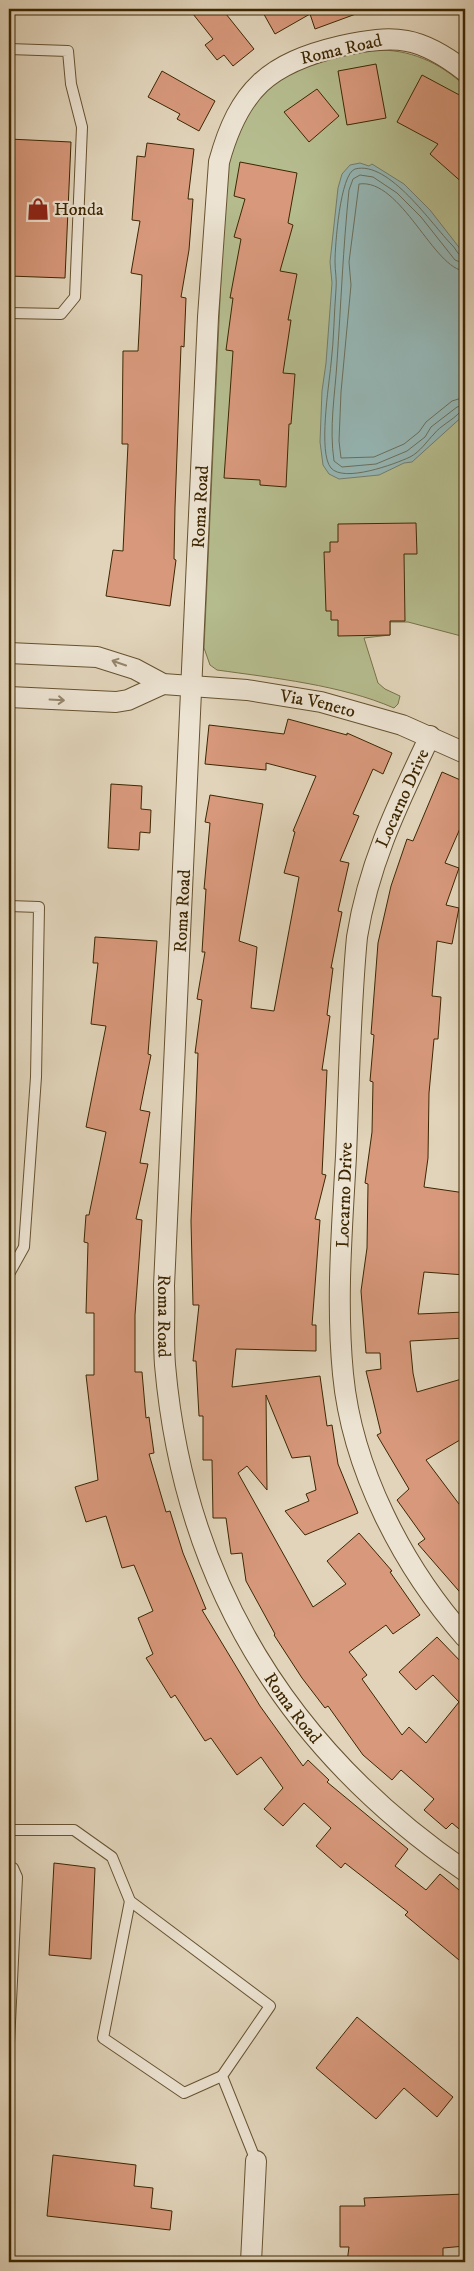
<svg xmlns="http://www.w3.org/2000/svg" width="474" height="2271" font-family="'IM FELL DW Pica',serif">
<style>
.green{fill:#b5bc8e;stroke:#797248}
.water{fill:#95b7b6;stroke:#727d6e}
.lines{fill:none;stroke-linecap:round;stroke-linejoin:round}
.shore{stroke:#696f5c;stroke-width:1}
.building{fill:#d7987b;stroke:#3d2702}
.service-casing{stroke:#665230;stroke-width:12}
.minor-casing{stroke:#665230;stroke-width:22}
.service{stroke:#ece3d2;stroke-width:10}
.minor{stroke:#ece3d2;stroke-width:20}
.oneway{stroke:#94856a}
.labels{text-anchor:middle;stroke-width:4.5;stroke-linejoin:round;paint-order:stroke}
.street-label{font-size:18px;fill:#3d2702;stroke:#ece3d2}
.poi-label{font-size:18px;fill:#3d2702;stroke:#ece3d2;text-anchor:start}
</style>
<rect width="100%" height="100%" fill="#e1d4ba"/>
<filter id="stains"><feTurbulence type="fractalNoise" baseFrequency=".004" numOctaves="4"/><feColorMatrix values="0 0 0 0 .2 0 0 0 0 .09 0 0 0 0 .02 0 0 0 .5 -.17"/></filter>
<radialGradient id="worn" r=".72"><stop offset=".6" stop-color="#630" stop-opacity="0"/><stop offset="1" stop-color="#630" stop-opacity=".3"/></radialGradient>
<path class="green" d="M374,50C410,49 439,62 465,86V637L408,622H390V635L364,638L378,683L385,689L400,696L398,704L394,708C341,685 274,678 217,670L210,665L204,648L225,190C235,91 281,63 374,50Z"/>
<polygon class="water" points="360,163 369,166 372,164 404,184 430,210 465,255 465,414 412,462 404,463 379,475 339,479 329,474 323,465 320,442 322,391 326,363 332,283 330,262 338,188 342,174 350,165"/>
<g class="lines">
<g class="shore">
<path d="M465,257C458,257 457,250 452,245C432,225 389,160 355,169C340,174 335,246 335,262C335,271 337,280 336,289C334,314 334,339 331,364C329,385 318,453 331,468C344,483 395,464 410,457C420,452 427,441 434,434C440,426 453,420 460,412L465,411"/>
<path d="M465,264L455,260L421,217L397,193L373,177L360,175L353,179L349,190C343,248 341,304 337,362C335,395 329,427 334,461L342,467L376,464L407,451L425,437L431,427L457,407L465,405"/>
<path d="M465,271C434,270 401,178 359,184L349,262L351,285L341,392L339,441L341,458L374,457L404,444L419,432L426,422L452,401L465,397"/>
</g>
</g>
<g class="building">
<polygon points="189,9 222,9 254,49 233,66 224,55 217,60 205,45 213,39"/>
<polygon points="261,9 364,9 364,11 315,29 310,14 275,34"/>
<polygon points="376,64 386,118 347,125 338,71"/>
<polygon points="162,71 215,101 199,131 177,119 180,114 148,97"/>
<polygon points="422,75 465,98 465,185 430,154 438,144 397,122"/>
<polygon points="317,89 339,116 309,142 284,112"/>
<polygon points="9,139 71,142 65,278 9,276"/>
<polygon points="147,143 194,149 188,199 193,199 189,250 181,297 186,298 184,347 181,346 175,507 174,559 176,560 170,606 106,596 113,550 123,551 128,444 122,444 123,351 138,351 142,275 131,273 140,221 132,220 137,156 145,157"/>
<polygon points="240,162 297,173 288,223 293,225 280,271 297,274 288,320 291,320 283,373 295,374 291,424 289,424 286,487 260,485 260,480 224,478 233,351 226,350 233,298 230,298 241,239 234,237 245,199 234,196"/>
<polygon points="416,523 417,554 404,554 405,621 390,621 390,635 338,636 338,620 331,620 331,611 326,611 324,552 330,552 330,542 338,542 338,524"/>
<polygon points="288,719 347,735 347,733 392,753 383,774 373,769 353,814 359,816 340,861 349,863 338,911 342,912 331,968 333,968 327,1015 330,1016 322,1070 327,1070 322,1174 326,1175 315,1219 320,1220 312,1325 316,1325 316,1351 236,1349 232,1387 320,1376 327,1426 332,1425 338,1464 358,1513 305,1535 285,1511 309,1501 306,1494 316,1490 310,1456 292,1458 266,1395 267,1490 247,1466 238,1473 313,1607 346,1584 327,1561 359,1533 392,1571 390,1572 420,1615 393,1634 386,1625 349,1652 367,1675 362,1679 402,1735 409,1727 426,1743 459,1702 433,1675 416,1690 399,1672 437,1637 465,1666 465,1834 452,1823 446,1829 424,1810 434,1799 401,1770 392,1780 363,1755 328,1706 325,1708 302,1678 274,1635 275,1634 246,1581 242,1553 231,1554 226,1518 213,1518 212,1460 203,1460 203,1416 199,1416 196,1361 193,1361 199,1305 193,1305 191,1221 196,1103 198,1053 195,1053 202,1000 197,999 205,952 202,952 206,889 204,889 210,823 205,822 210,795 263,804 239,941 257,947 251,1008 274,1011 299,877 284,873 295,832 293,831 316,776 266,763 266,770 205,764 209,725 284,734"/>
<polygon points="442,772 465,782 465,817 445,863 459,868 446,905 459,908 452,944 437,941 432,996 441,997 438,1039 434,1039 429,1093 428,1158 424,1187 465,1193 465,1275 424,1272 418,1314 465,1312 465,1338 410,1341 413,1373 417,1392 465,1378 465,1437 426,1460 465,1512 465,1598 418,1544 425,1539 397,1500 409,1489 377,1435 381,1433 366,1371 381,1369 380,1353 366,1353 361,1291 367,1248 368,1184 365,1183 372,1132 373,1082 370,1081 374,1035 371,1034 378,943 391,886 407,839 413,841"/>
<polygon points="111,784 142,786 141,809 151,810 150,833 140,832 139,850 108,848"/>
<polygon points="95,937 157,941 148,1054 151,1055 140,1110 150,1112 140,1163 148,1164 136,1219 142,1220 135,1315 135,1372 142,1372 146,1418 149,1417 154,1453 149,1454 166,1512 170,1511 183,1553 206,1609 202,1610 260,1706 303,1766 308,1760 329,1780 327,1782 408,1849 395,1866 426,1890 440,1874 465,1895 465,1965 405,1915 408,1912 345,1863 341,1868 316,1846 331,1828 304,1803 283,1826 264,1809 283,1788 261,1757 237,1775 211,1738 205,1741 175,1695 171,1698 146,1658 153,1654 138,1618 153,1611 134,1565 122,1568 106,1516 86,1522 75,1487 98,1480 86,1375 94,1375 94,1313 86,1313 88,1243 84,1242 86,1215 89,1215 106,1132 86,1127 106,1026 91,1024 98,963 93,963"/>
<polygon points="54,1863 95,1868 91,1959 49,1955"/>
<polygon points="357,2017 453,2097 437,2117 404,2088 376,2119 316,2068"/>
<polygon points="53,2155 136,2165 134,2186 153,2188 151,2208 172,2211 170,2230 47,2216"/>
<polygon points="465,2194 465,2246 443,2248 443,2262 347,2262 349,2247 340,2247 340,2206 365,2206 364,2198"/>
</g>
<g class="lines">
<defs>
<g id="service">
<polyline points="9,49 68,51 71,84 82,127 75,297 61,314 9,313"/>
<polyline points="9,906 39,907 36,1077 24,1247 9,1274"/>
<polyline points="9,1830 74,1830 112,1857 130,1901 270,2006 222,2076 256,2161"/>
<polyline points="9,1868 13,1868 17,1877 9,2043"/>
<polyline points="130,1901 103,2038 184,2093 222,2076"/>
</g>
<g id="minor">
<path id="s1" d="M465,71C420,36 395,34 341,46C269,63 239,89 219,162L208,317L164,1286C165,1312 163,1339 165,1365C184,1582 287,1749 465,1871"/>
<path id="s2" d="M9,653L97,657L135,669L163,684L247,690L321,702L402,725L465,753"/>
<polyline points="9,697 116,702 128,700 163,684"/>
<path d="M430,736C398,804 369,862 357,937C350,1010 349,1083 346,1156C342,1228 336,1302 343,1374C352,1469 403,1567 465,1637"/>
<polyline points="251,2262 256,2161"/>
</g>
</defs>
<use href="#service" class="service-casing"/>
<use href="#minor" class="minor-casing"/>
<use href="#service" class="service"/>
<use href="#minor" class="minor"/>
</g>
<defs><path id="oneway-shaft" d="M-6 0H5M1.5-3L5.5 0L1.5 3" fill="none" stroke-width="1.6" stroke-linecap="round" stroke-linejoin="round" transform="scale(1.25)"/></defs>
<g class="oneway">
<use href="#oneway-shaft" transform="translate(119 663) rotate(-161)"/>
<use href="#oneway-shaft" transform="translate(57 700) rotate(3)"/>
</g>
<defs>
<symbol id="shop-bare" viewBox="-9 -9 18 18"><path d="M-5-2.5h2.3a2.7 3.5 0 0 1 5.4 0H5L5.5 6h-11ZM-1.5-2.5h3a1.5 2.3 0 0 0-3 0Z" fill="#8f2418" stroke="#ece3d2" stroke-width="2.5" paint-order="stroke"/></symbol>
</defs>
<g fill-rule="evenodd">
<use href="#shop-bare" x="22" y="193" width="32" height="32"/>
</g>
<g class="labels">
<g class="street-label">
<text transform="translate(341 49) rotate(-13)" y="6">Roma Road</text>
<text transform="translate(200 507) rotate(-87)" y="6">Roma Road</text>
<text dy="6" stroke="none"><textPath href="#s2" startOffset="316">Via Veneto</textPath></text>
<text transform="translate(402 798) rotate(-66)" y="6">Locarno Drive</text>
<text transform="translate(182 911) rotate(-87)" y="6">Roma Road</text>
<text transform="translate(344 1195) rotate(-88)" y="6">Locarno Drive</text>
<text dy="6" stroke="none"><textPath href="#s1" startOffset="1468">Roma Road</textPath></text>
<text dy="6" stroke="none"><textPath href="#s1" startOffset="1888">Roma Road</textPath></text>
</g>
<g class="poi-label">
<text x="54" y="215">Honda</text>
</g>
</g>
<rect width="474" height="2271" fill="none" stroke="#e1d4ba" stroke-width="30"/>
<rect x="10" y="10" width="454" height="2251" fill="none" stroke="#3d2702" stroke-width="2.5"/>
<rect x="15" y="15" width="444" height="2241" fill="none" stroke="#3d2702"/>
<rect width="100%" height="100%" filter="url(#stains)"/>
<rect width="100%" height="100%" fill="url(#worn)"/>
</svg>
